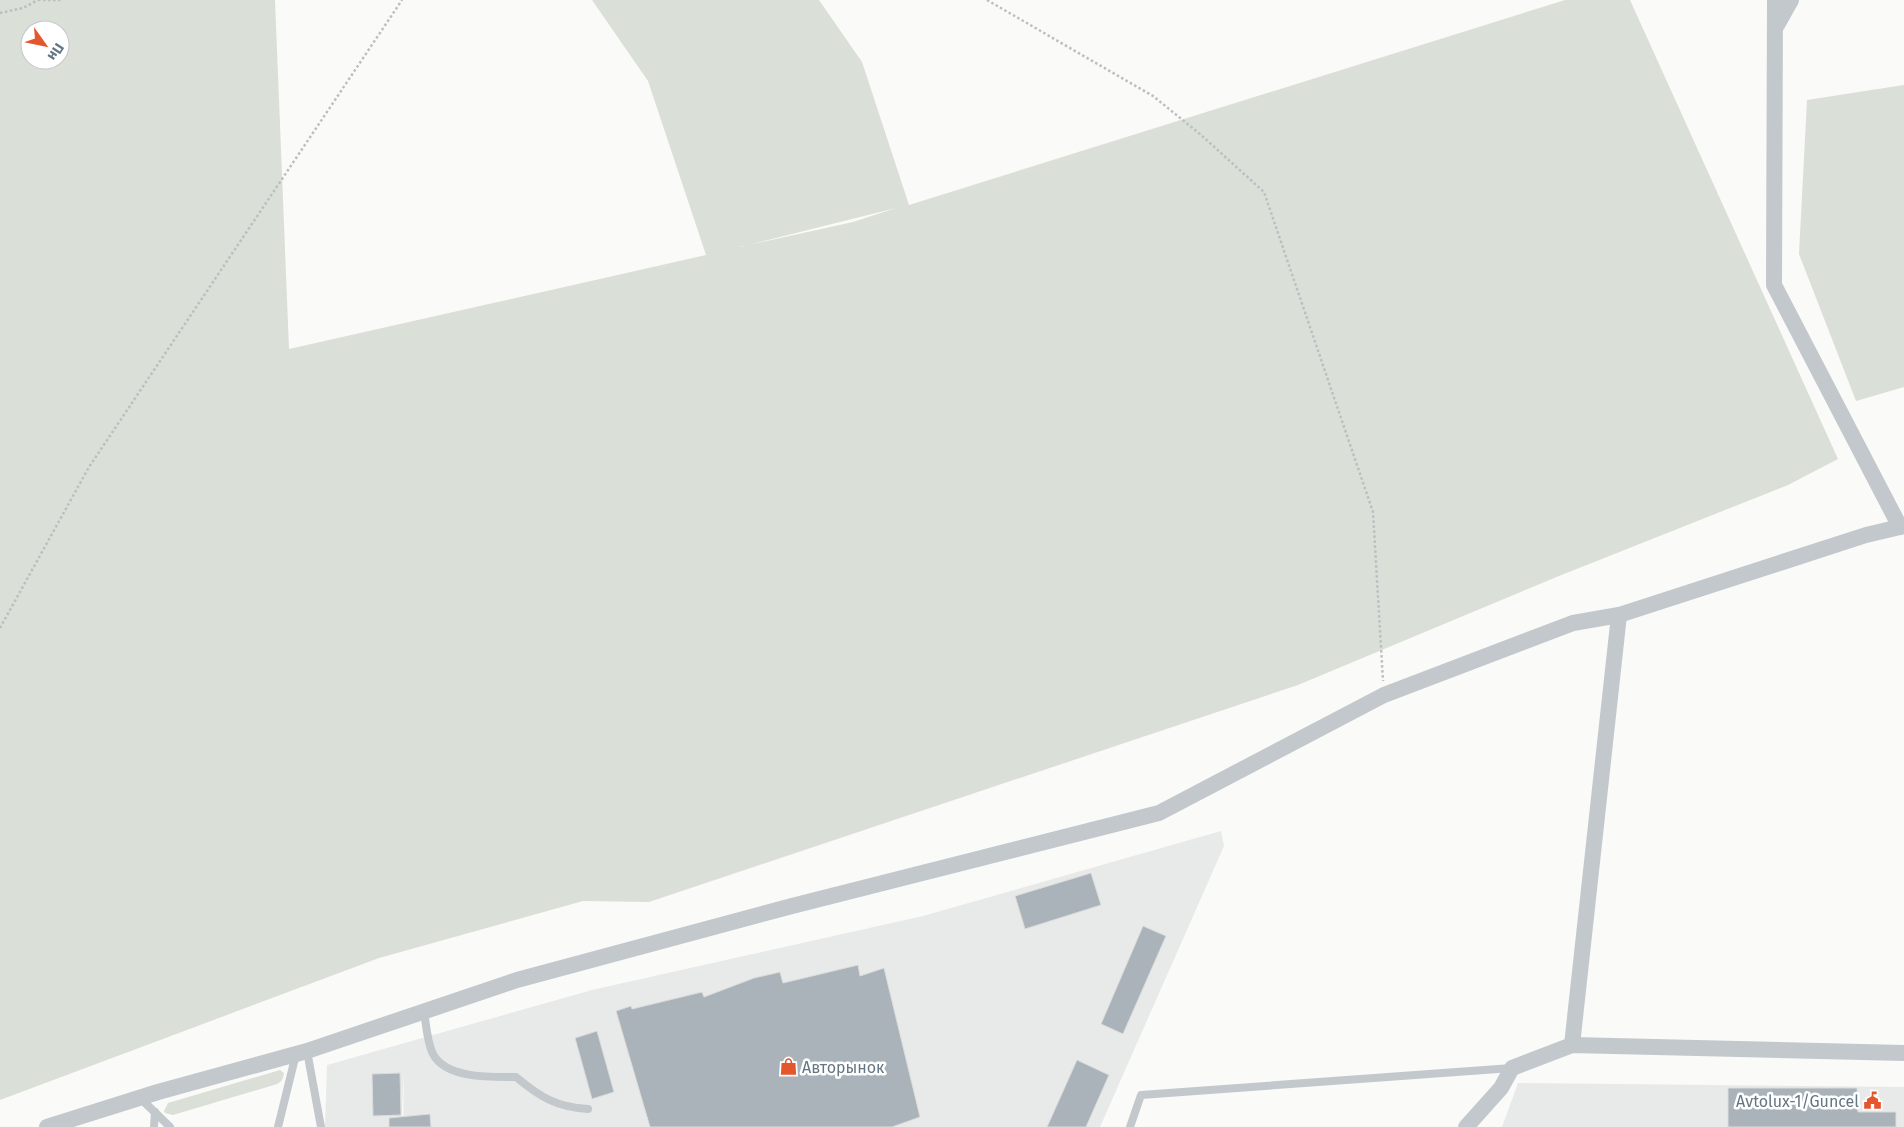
<svg xmlns="http://www.w3.org/2000/svg" width="1904" height="1127" font-family="'Fira Sans',sans-serif">
<style>
.built{fill:#e8e9e9}
.green{fill:#dadfd7;fill-rule:evenodd}
.building{fill:#aab3b9;stroke:#dcdcda}
.lines{fill:none;stroke-linecap:round;stroke-linejoin:round}
.path{stroke:#bbbfc2;stroke-width:2.5;stroke-dasharray:2.5 2.5;stroke-linecap:butt}
.service{stroke:#c3c8cc;stroke-width:8}
.minor{stroke:#c3c8cc;stroke-width:16}
.labels{text-anchor:middle;stroke-width:5;stroke-linejoin:round;paint-order:stroke}
.poi-label{font-size:16px;fill:#657683;stroke:#fff;text-anchor:start}
</style>
<rect width="100%" height="100%" fill="#fafaf8"/>
<g class="built">
<polygon points="1221,831 1224,846 1100,1127 403,1127 404,1071 401,1127 323,1127 325,1125 327,1065 592,990 923,916"/>
<polygon points="1518,1083 1904,1087 1904,1127 1502,1127"/>
</g>
<g class="green">
<path d="M0,0H275L289,349L706,255L648,81L592,0H819L862,62L909,205L1565,0H1630L1838,459L1788,485L1559,576L1298,685L649,902L583,901L379,958L0,1100ZM30,30H60V60H30ZM896,208L853,222L739,247H740Z"/>
<polygon points="1904,85 1904,387 1856,401 1799,254 1807,100"/>
<path d="M280,1070L284,1073C283,1080 281,1083 274,1085L173,1115L165,1113L164,1111L168,1103Z"/>
</g>
<g class="building">
<polygon points="1091,873 1101,905 1025,929 1015,896"/>
<polygon points="1143,926 1166,936 1123,1034 1101,1024"/>
<polygon points="858,965 860,976 884,968 920,1117 892,1127 650,1127 616,1011 631,1006 632,1009 702,992 704,997 754,978 780,972 783,983"/>
<polygon points="597,1031 614,1092 592,1099 575,1038"/>
<polygon points="1077,1060 1109,1075 1086,1127 1047,1127"/>
<polygon points="400,1073 401,1115 373,1116 372,1074"/>
<polygon points="1728,1088 1857,1088 1858,1112 1896,1112 1896,1127 1728,1127"/>
<polygon points="430,1114 431,1127 389,1127 389,1118"/>
</g>
<g class="lines">
<g class="path">
<polyline points="38,0 61,0"/>
<polyline points="987,0 1153,96 1200,134 1264,192 1373,512 1383,681"/>
<polyline points="0,13 23,8 38,0"/>
<polyline points="0,628 89,467 402,0"/>
</g>
<g class="service">
<path d="M424,1011C426,1024 427,1042 433,1054C446,1079 492,1077 516,1077C540,1097 556,1107 588,1109"/>
<polyline points="307,1051 321,1127"/>
<polyline points="140,1098 170,1127"/>
<polyline points="154,1127 155,1112"/>
<polyline points="278,1127 296,1054"/>
<polyline points="1130,1127 1141,1095 1512,1068"/>
</g>
<g class="minor">
<polyline points="1775,0 1774,285 1900,527"/>
<polyline points="1777,25 1791,0"/>
<polyline points="1572,1045 1619,615"/>
<polyline points="47,1127 158,1092 307,1051 517,980 792,906 1159,813 1384,695 1573,623 1619,615 1866,535 1904,526"/>
<polyline points="1466,1127 1501,1088 1512,1068 1572,1045 1904,1053"/>
</g>
</g>
<defs>
<symbol id="shop-bare" viewBox="-9 -9 18 18"><path d="M-5-2.5h2.3a2.7 3.5 0 0 1 5.4 0H5L5.5 6h-11ZM-1.5-2.5h3a1.5 2.3 0 0 0-3 0Z" fill="#e4572e" stroke="#fff" stroke-width="2.5" paint-order="stroke"/></symbol>
<symbol id="civic-bare" viewBox="-9 -9 18 18"><path d="M-.6-6.5H3V-4.5H.6V-3L4-1V1h2V6H-6V1h2V-1L-.6-3ZM-1.2 2.5V6h2.4V2.5Z" fill="#e4572e" stroke="#fff" stroke-width="2.5" paint-order="stroke"/></symbol>
</defs>
<g fill-rule="evenodd">
<use href="#shop-bare" x="776" y="1054" width="25" height="25"/>
<use href="#civic-bare" x="1860" y="1088" width="25" height="25"/>
</g>
<g class="labels">
<g class="poi-label">
<text x="802" y="1073">Авторынок</text>
<text x="1859" y="1107" text-anchor="end">Avtolux-1/Guncel</text>
</g>
</g>
<g transform="translate(45 45) rotate(123)"><circle r="24" fill="#ffffff" stroke="#c1c8cd"/>
<path d="M0-4L9 19L0 12L-9 19Z" fill="#e4572e"/>
<text y="-8" font-size="14" font-weight="bold" text-anchor="middle" fill="#657683">Пн</text>
</g>
</svg>
